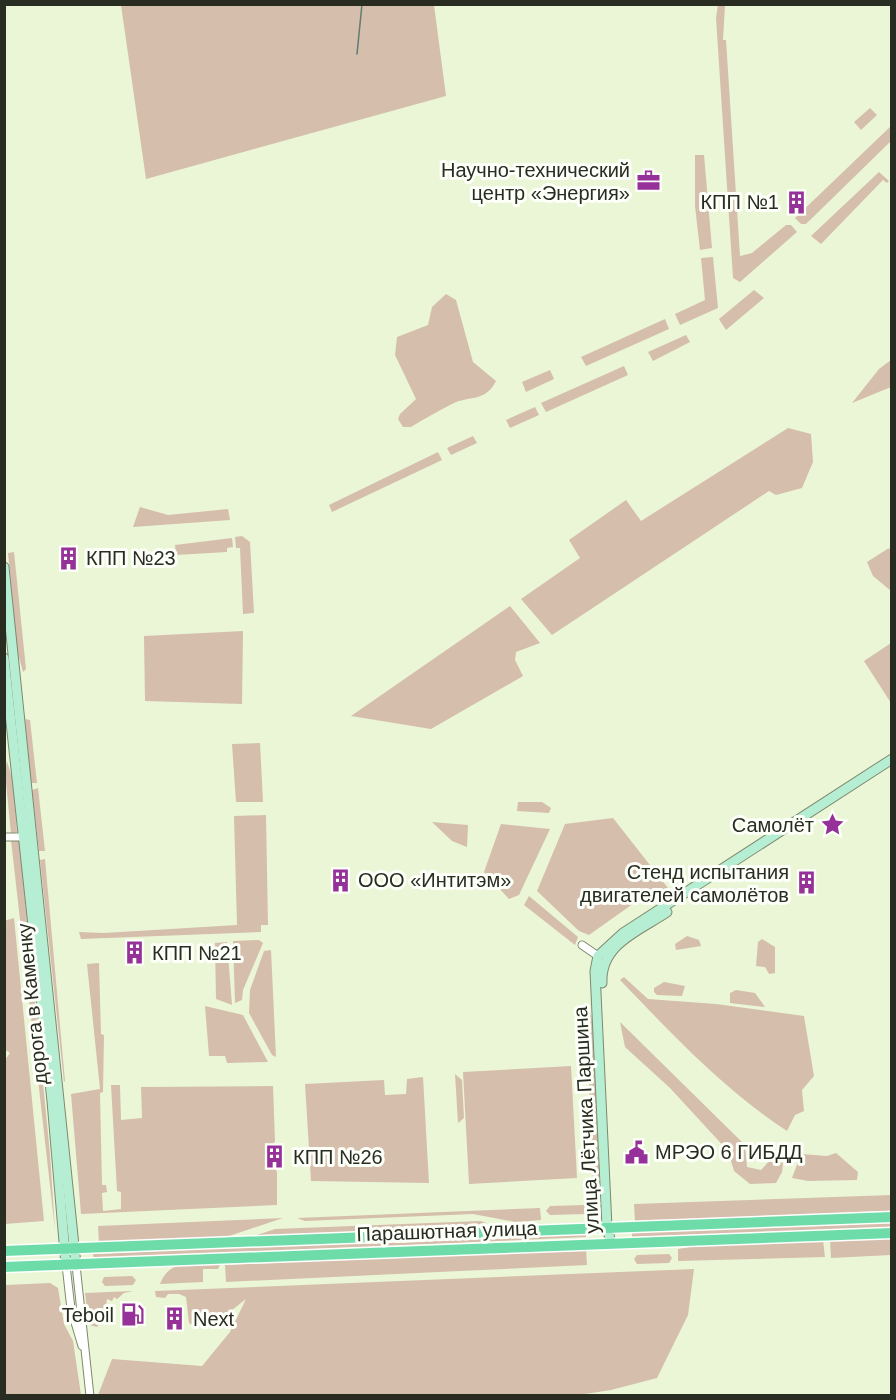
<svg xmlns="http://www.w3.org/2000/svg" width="896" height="1400" font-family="Arial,sans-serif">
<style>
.green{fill:#d5beab}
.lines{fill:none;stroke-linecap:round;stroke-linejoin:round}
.stream{stroke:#5f7d76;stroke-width:1.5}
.street-casing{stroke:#7f896d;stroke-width:9}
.secondary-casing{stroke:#7f896d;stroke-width:11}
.primary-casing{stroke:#fff;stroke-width:13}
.street{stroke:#fff;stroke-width:7}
.secondary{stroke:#b6eed4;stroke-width:9}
.primary{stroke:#6ddca9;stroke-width:10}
.labels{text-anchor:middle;stroke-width:6;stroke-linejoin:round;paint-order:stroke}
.poi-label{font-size:20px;fill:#292c21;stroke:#fdfff9;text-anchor:start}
.street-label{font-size:20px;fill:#292c21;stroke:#fdfff9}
</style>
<rect width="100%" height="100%" fill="#ebf6d7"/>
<g class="green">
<polygon points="718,4 725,5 723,40 726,40 740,256 752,253 786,225 791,225 797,232 740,282 733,278 716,18"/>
<polygon points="121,5 434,5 446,96 146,179"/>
<polygon points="870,108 877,115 861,130 854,122"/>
<polygon points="891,126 891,141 806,224 801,224 795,218"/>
<polygon points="695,155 704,155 712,248 700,250 695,206"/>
<polygon points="879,172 889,181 887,183 883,180 821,244 811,236"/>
<polygon points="713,257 718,308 680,325 675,314 705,300 701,258"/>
<polygon points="754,290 764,298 726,330 719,319"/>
<path d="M446,294L456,300L473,362L496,381C485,403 469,395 452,404C438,411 424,419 411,427H403L398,419L400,414L416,399L395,355L397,337L428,325L432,307Z"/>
<polygon points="665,319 669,329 586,366 581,357"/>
<polygon points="686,335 690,342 653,361 648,352"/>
<polygon points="891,360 891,387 852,403 879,369"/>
<polygon points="624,366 628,375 546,412 541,403"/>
<polygon points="550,370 554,379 526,392 522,382"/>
<polygon points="535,407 539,415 510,428 506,420"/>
<polygon points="788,428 811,434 813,462 802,488 776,495 769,491 552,635 521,599 580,558 569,540 626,500 641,521"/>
<polygon points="473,436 477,443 451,455 447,448"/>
<polygon points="438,452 442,460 332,512 329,505"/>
<polygon points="140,507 168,515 228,509 230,520 133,527"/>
<polygon points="242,536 250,542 254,613 243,614 240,548 236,548 235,537"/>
<polygon points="232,538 233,547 227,548 227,552 176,555 175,545"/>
<polygon points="889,548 891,552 891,591 873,576 867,562"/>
<polygon points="14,552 26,669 23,672 17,650 8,553"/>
<polygon points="510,606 540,643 516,652 515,660 523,676 431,729 351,716"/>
<polygon points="243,631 242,704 145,701 144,636"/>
<polygon points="891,643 891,703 864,661"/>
<polygon points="25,719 30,720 37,783 31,783"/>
<polygon points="260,743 263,802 236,802 232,744"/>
<polygon points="7,761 13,781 17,832 11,834 5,772"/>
<polygon points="38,788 45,851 39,851 32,790"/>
<polygon points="518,802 542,802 551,808 549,813 517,811"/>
<polygon points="266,815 268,925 261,925 261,932 81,939 79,932 104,933 237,925 234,816"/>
<polygon points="613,818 668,888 660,896 651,891 589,935 579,931 537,891 565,824"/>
<polygon points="432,822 468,825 467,847 452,841"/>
<polygon points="501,824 550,829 519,895 509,899 484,872"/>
<polygon points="11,840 19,840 50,1154 55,1230"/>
<polygon points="45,859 65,1081 64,1082 40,860"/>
<polygon points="529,896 578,937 575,945 524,905"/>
<polygon points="14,918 44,1221 5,1224 4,1061 10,1053 4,1049 4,921"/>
<polygon points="687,936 699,940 701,946 676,950 675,944"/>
<polygon points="762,939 775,947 775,973 769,974 765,967 756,966 758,942"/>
<polygon points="259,940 263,943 243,990 242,1000 235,1003 233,941"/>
<polygon points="227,942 232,1005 216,999 215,943"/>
<polygon points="271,950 276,1057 272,1055 249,1013 250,990 264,951"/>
<polygon points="99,963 101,1034 104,1035 103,1092 100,1093 102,1185 106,1185 107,1192 102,1193 103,1211 121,1209 121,1192 117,1191 111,1085 120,1085 121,1120 142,1118 141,1087 273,1086 275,1141 272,1147 267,1148 268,1162 272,1162 277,1172 277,1205 81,1214 71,1094 100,1089 87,964"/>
<path d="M624,977L648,999L716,1004L804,1016L814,1076L802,1090L804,1111L795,1115L787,1131C723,1089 673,1035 620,980Z"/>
<polygon points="664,982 685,986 682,996 657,995 654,992 654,988"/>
<polygon points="736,990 755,993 765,1007 730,1003 730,993"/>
<polygon points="205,1006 243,1015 268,1062 227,1063 225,1056 209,1056"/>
<polygon points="586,1011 590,1011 594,1028 601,1199 593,1199"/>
<polygon points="620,1022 745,1145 747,1167 761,1170 771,1159 783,1163 782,1172 776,1183 750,1184 734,1171 728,1151 670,1088 625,1047"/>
<polygon points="571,1066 577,1178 469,1184 463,1072"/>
<polygon points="455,1074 462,1080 464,1118 458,1123"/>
<polygon points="423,1077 429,1183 311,1181 305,1084 384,1080 385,1095 406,1094 407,1079"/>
<polygon points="836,1153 858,1172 857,1180 808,1181 792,1178 801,1154 827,1156"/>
<polygon points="892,1195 891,1211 635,1221 634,1204"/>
<polygon points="585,1205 586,1214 550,1215 546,1211 550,1206"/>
<polygon points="540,1208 541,1220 516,1222 473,1214 305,1221 297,1218"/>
<polygon points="283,1218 223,1238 99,1243 98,1226"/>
<polygon points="481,1221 486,1223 448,1229 251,1237 275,1229"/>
<polygon points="892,1223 891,1228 632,1237 632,1232"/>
<polygon points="586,1232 586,1237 94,1259 93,1254"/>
<polygon points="891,1238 891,1255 831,1258 830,1240"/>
<polygon points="823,1240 825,1257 678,1261 678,1249 708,1244"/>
<polygon points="586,1248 587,1265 226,1282 225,1265"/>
<polygon points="669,1254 672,1258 669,1263 637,1264 634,1259 637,1255"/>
<path d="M220,1265L218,1269H203V1282L160,1284C170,1257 195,1266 220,1265Z"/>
<polygon points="694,1269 688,1315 657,1378 611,1390 572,1396 98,1395 112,1359 202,1366 230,1332 246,1299 222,1318 197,1319 196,1327 189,1323 186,1297 179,1294 168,1294 165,1298 156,1297 155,1291"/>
<polygon points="132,1276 136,1280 133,1285 105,1286 102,1282 104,1277"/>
<polygon points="50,1283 58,1288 64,1324 73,1341 81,1395 5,1395 5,1285"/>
<polygon points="133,1291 124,1293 117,1299 114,1297 112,1301 107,1299 106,1305 111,1309 97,1327 89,1325 85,1293"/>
</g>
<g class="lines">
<g class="stream">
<polyline points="357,54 362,4"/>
<polyline points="890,1396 892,1392"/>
</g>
<defs>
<g id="street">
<polyline points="4,837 23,837"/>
<polyline points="582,945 598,956"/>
<polyline points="66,1265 71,1309 82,1346"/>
<polyline points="76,1265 90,1396"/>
</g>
<g id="secondary">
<polyline points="4,567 76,1265"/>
<polyline points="4,658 52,1101 66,1265"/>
<path d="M602,983C600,944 639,931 667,912"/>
<polyline points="611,1243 607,1227 595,971 598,956 623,933 892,759"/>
</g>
<g id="primary">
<polyline points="4,1251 892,1217"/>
<polyline points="4,1267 892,1233"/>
</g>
</defs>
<use href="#street" class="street-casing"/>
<use href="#secondary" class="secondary-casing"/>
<use href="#primary" class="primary-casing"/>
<use href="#street" class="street"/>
<use href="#secondary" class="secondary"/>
<use href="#primary" class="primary"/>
</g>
<defs>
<symbol id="office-bare" viewBox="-9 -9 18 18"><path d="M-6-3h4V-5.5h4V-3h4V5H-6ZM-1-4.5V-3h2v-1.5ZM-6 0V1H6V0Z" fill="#953198" stroke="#fdfff9" stroke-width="2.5" paint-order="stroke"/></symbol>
<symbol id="building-bare" viewBox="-9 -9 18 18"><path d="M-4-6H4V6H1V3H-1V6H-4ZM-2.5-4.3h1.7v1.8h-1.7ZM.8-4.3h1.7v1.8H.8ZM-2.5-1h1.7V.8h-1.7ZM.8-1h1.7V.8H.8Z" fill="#953198" stroke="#fdfff9" stroke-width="2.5" paint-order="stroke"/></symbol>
<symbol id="sight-bare" viewBox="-9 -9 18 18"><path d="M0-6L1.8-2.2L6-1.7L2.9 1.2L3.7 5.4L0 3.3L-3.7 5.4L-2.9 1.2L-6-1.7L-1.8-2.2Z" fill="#953198" stroke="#fdfff9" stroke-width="2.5" paint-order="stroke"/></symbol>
<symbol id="civic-bare" viewBox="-9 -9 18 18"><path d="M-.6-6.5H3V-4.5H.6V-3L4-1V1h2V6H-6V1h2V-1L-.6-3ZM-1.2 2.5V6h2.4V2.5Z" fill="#953198" stroke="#fdfff9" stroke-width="2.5" paint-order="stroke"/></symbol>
<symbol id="fuel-bare" viewBox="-9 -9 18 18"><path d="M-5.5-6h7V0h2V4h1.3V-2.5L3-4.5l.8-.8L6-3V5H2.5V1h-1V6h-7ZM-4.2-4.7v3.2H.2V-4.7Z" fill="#953198" stroke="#fdfff9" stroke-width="2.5" paint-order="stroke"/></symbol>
</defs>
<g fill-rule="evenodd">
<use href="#office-bare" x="632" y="164" width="33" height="33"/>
<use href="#building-bare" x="780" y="186" width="33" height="33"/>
<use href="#building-bare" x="52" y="542" width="33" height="33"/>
<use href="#sight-bare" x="816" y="808" width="33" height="33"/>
<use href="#building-bare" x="324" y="864" width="33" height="33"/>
<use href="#building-bare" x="790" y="866" width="33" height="33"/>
<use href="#building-bare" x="118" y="936" width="33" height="33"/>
<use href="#civic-bare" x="620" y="1136" width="33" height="33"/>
<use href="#building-bare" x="258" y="1140" width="33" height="33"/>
<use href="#fuel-bare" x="116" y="1298" width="33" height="33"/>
<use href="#building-bare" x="158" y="1302" width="33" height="33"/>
</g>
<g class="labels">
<g class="poi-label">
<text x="630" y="177" text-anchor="end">Научно-технический<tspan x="630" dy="23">центр «Энергия»</tspan></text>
<text x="779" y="209" text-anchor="end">КПП №1</text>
<text x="86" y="565">КПП №23</text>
<text x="814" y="832" text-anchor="end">Самолёт</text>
<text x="789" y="879" text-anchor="end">Стенд испытания<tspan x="789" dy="23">двигателей самолётов</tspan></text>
<text x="358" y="887">ООО «Интитэм»</text>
<text x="152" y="960">КПП №21</text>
<text x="655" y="1159">МРЭО 6 ГИБДД</text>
<text x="293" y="1164">КПП №26</text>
<text x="114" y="1322" text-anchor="end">Teboil</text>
<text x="193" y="1326">Next</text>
</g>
<g class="street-label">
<text transform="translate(32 1004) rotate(-96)" y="7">дорога в Каменку</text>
<text transform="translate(586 1120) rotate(-93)" y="7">улица Лётчика Паршина</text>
<text transform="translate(447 1231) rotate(-2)" y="7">Парашютная улица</text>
</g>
</g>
<rect width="896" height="1400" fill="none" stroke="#292c21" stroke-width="12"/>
</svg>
